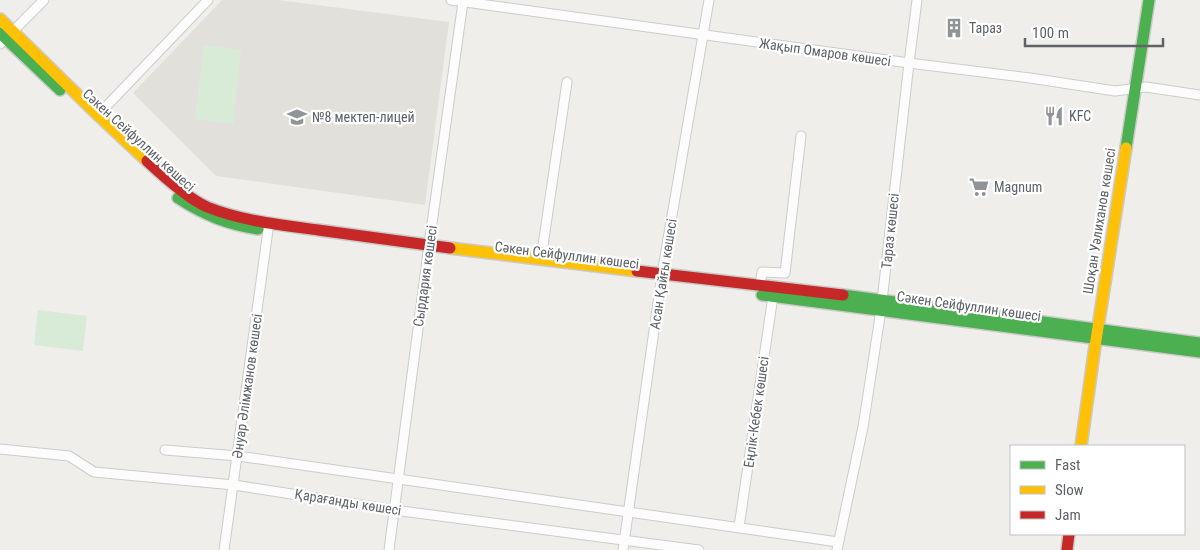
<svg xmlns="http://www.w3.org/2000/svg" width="1200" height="550" font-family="'Roboto Condensed',sans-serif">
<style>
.education{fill:#e2e0da}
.grass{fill:#d8ebd6}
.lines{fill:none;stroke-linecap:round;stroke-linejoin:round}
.street-casing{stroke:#cbcccc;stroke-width:11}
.fast-casing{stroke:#cacacb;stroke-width:14}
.slow-casing{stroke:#cacacb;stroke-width:14}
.jam-casing{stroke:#cacacb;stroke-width:14}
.street{stroke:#fdfcfc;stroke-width:9}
.fast{stroke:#4caf50;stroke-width:11}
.slow{stroke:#ffc107;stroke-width:11}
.jam{stroke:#c62828;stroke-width:11}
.labels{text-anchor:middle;stroke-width:4.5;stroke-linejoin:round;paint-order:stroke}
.poi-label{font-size:14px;fill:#5f6368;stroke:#fff;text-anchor:start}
.street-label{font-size:14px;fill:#5f6368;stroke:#fff}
</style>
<rect width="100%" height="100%" fill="#efeeea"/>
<polygon class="education" points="222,0 278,0 449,22 425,205 216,176 133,93"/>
<g class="grass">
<polygon points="204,45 241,50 233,124 195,119"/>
<polygon points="38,310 87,316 83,351 34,345"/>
</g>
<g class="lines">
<defs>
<g id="street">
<polyline points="451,0 909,63 1030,78 1115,91 1146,87 1200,95"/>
<polyline points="0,44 44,0"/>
<polyline points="98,115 208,0"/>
<polyline points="541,259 567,82"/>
<polyline points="760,286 762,272 785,273 801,136"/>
<polyline points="0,449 69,456 94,472 234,485 394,510 699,550"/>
<polyline points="165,450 238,456 838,542"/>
<polyline points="739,527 773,296"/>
<polyline points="224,550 269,223"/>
<polyline points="389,550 429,245 463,2"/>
<polyline points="623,550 662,274 709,0"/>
<polyline points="837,550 863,427 881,310 909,63 917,0"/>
</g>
<g id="fast">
<polyline points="0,33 60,90"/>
<polyline points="1126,148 1149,0"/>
<path d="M178,198C204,215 227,224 258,229"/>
<polyline points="762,295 1200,352"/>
<polyline points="843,295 1200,343"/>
</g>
<g id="slow">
<polyline points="0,19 98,115 147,161"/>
<polyline points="450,248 637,271"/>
<polyline points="1081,446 1094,353 1126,148"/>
</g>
<g id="jam">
<path d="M147,161C163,176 187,198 207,207C242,221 281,225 318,230C362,236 406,242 450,248"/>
<polyline points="637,271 843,295"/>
<polyline points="1067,550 1069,534"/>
</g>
</defs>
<use href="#street" class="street-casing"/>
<use href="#fast" class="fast-casing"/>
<use href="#slow" class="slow-casing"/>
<use href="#jam" class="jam-casing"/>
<use href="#street" class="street"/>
<use href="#fast" class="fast"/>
<use href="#slow" class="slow"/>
<use href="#jam" class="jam"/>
</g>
<defs>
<symbol id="building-bare" viewBox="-9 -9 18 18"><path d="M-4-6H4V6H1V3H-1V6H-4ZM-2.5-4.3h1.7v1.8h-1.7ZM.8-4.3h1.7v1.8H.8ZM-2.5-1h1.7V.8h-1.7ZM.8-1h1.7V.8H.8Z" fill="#919496" stroke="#fff" stroke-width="2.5" paint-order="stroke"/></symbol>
<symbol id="restaurant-bare" viewBox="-9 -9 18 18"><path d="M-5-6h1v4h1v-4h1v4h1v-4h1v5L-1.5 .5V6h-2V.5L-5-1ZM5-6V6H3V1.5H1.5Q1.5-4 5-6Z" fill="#919496" stroke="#fff" stroke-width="2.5" paint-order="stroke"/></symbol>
<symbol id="school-bare" viewBox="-9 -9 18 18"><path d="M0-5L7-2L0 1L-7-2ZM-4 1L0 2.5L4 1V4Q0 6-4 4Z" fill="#919496" stroke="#fff" stroke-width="2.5" paint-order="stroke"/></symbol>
<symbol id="supermarket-bare" viewBox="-9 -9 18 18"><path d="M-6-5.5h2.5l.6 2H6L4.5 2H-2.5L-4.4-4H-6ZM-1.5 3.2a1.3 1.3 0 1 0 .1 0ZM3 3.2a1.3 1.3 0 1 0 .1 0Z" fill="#919496" stroke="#fff" stroke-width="2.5" paint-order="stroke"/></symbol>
</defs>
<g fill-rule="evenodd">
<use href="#building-bare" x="940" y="14" width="28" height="28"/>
<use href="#restaurant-bare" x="1040" y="102" width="28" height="28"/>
<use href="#school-bare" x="283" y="103" width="28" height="28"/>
<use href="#supermarket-bare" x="965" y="173" width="28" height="28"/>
</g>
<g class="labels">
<g class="poi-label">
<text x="969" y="33">Тараз</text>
<text x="1069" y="121">KFC</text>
<text x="312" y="122">№8 мектеп-лицей</text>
<text x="994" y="192">Magnum</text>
</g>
<g class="street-label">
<text transform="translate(825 52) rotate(8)" y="5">Жақып Омаров көшесі</text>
<text transform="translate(139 140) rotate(42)" y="5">Сәкен Сейфуллин көшесі</text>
<text transform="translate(1099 221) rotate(-81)" y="5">Шоқан Уәлиханов көшесі</text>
<text transform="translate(890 231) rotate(-84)" y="5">Тараз көшесі</text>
<text transform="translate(567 255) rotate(7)" y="5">Сәкен Сейфуллин көшесі</text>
<text transform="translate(663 274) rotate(-81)" y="5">Асан Қайғы көшесі</text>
<text transform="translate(425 276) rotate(-82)" y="5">Сырдария көшесі</text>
<text transform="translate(969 306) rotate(8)" y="5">Сәкен Сейфуллин көшесі</text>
<text transform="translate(247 386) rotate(-82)" y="5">Әнуар Әлімжанов көшесі</text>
<text transform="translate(756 412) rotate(-82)" y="5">Еңлік-Кебек көшесі</text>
<text transform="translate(348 502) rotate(9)" y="5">Қарағанды көшесі</text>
</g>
</g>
<rect x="1010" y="445" width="175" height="90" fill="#ffffff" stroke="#bfc1c3"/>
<rect x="1020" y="461" width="25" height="8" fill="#4caf50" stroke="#bfc1c3"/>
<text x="1055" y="470" font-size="15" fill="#5f6368">Fast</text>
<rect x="1020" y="486" width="25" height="8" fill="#ffc107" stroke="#bfc1c3"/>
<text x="1055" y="495" font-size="15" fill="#5f6368">Slow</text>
<rect x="1020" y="511" width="25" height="8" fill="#c62828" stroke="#bfc1c3"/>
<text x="1055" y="520" font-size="15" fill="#5f6368">Jam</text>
<path d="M1025 38v8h138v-8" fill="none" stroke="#5f6368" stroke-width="2.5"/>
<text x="1032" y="38" font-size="15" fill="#5f6368" stroke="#ffffff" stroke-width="4" paint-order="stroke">100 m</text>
</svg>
